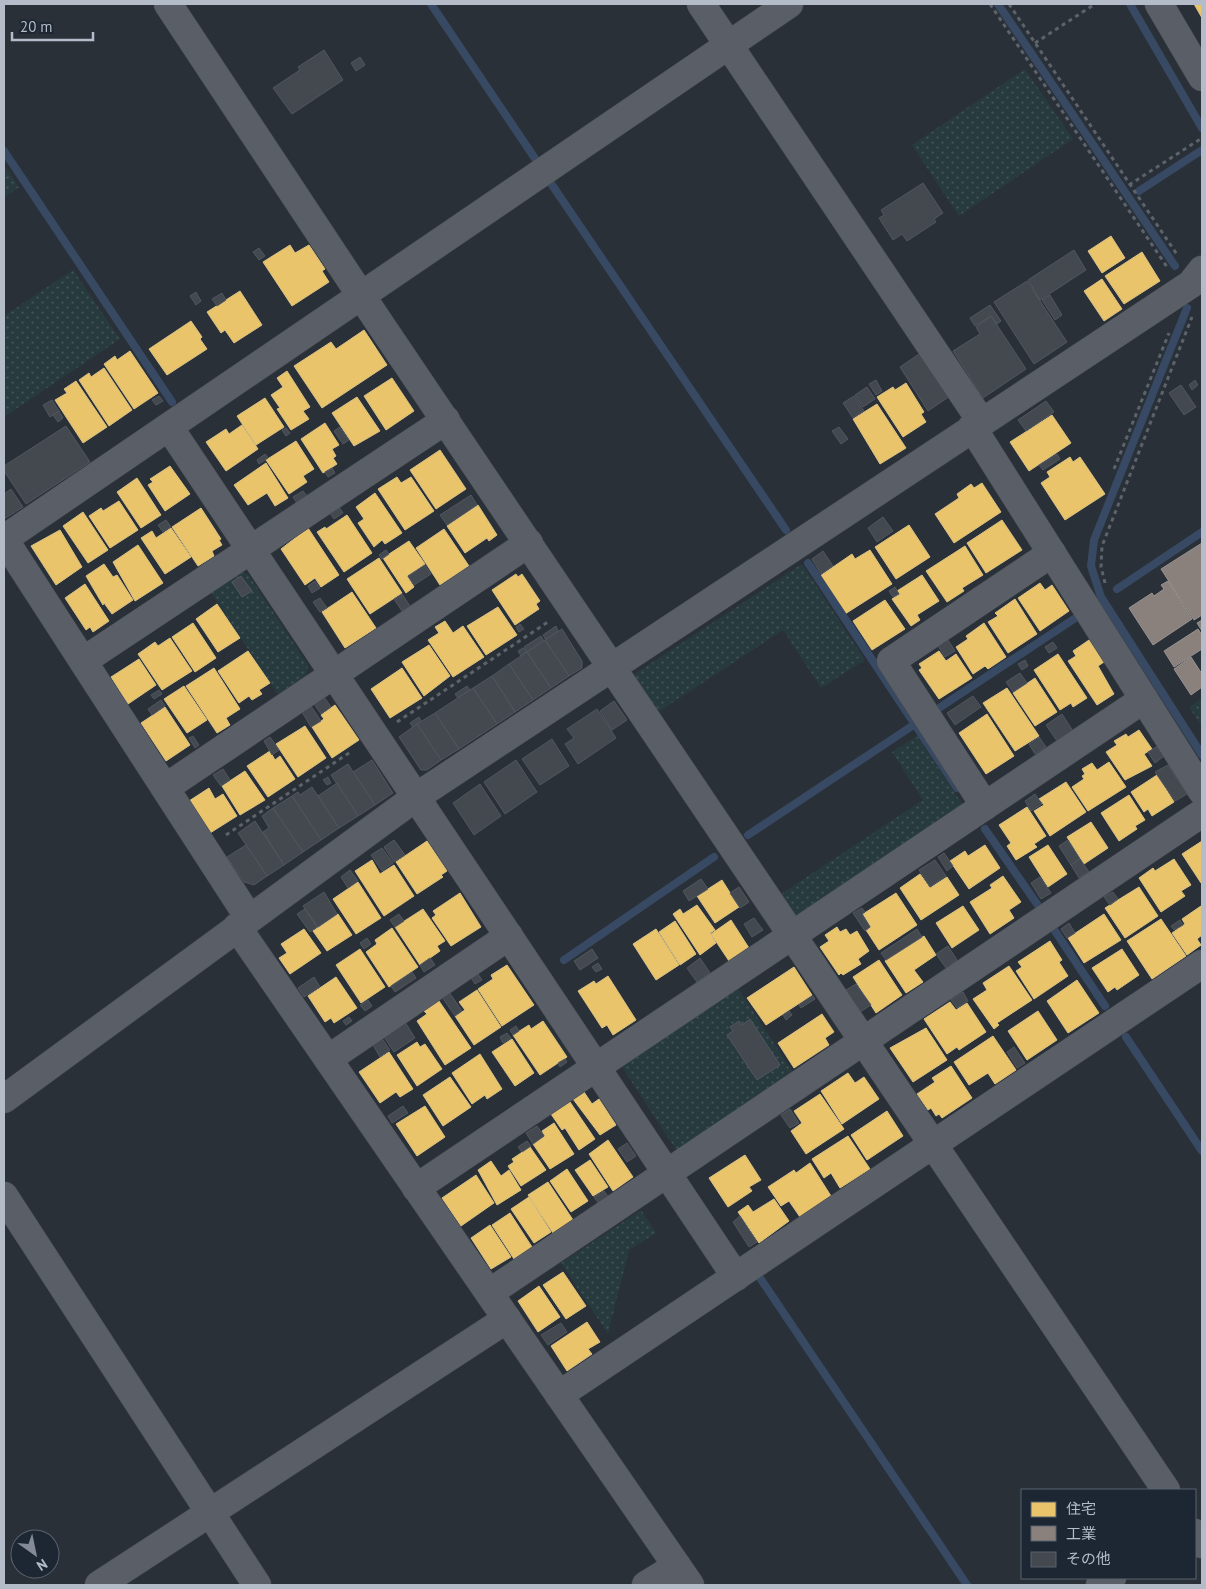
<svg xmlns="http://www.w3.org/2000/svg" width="1206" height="1589" font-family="'PT Sans','Noto Sans JP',sans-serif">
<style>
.grass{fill:url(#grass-dots)}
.homes{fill:#e9c46a;stroke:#d9c286}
.industry{fill:#8a817c;stroke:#979393}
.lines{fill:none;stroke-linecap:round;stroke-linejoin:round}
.stream{stroke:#384963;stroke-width:8}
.building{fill:#444950;stroke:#52575f}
.minor-casing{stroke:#484c53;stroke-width:29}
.path{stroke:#5d636a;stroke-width:3;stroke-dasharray:4 4;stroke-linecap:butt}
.minor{stroke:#5a5e66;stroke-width:28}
</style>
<defs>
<pattern id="grass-dots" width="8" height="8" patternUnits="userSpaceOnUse" patternTransform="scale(1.25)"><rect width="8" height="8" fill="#273a3e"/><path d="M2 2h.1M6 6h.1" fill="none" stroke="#445559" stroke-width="1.8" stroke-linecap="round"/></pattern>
</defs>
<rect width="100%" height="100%" fill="#2a3038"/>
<g class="grass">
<polygon points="1025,69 1073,139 959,216 912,145"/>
<polygon points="4,165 19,187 4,198"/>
<polygon points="73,270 120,339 4,417 4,316"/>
<polygon points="802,564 865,660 821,688 783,630 655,714 630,677"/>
<polygon points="239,572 248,574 308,665 306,678 279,696 210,591"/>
<polygon points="1202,698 1202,727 1189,707"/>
<polygon points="917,736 965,808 795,921 778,896 923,800 892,752"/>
<polygon points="738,988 794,1074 677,1151 620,1064"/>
<polygon points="641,1210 656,1233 629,1250 608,1334 561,1263"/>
</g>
<g class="homes">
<polygon points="1194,4 1202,4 1202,18"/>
<polygon points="1111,236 1125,258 1102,273 1088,251"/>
<polygon points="290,245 295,253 309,245 325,269 322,271 329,282 292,306 263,262"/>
<polygon points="1142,252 1160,281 1124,304 1105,276"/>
<polygon points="1102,279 1122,309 1104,321 1084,291"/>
<polygon points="240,291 262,325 234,343 225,330 221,333 207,312"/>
<polygon points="191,321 202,337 200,339 207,349 167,375 149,349"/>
<polygon points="364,330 387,365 322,408 294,366 331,342 336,349"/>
<polygon points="130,351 158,393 134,409 104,364 115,356 117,360"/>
<polygon points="104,368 132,410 109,426 79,380 89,373 91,377"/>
<polygon points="287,371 310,407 303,411 309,419 291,430 277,409 280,408 271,395 283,387 277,378"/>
<polygon points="392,378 414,411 386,430 364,396"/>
<polygon points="76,381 107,427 83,443 55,400 67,393 64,389"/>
<polygon points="906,383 924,412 921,414 926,422 903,437 877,397 893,387 895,390"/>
<polygon points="357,397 380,431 354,446 332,413"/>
<polygon points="265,398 284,427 256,445 237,416"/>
<polygon points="877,404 906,448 880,464 853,419"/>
<polygon points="1052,415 1071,443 1029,471 1010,442"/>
<polygon points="325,423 339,445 332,449 336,456 333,458 337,464 323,473 301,439"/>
<polygon points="242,425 258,449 226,471 206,442 226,429 229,434"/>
<polygon points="296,441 314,469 303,476 307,482 289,494 266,460"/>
<polygon points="440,450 466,489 436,509 410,470"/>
<polygon points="1070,457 1073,462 1080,457 1105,494 1065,520 1041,483 1050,477 1047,472"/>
<polygon points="266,463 288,498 275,506 267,493 248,505 234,485"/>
<polygon points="170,466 190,494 165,511 148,485 153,482 150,479"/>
<polygon points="397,477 401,483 411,477 434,511 405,530 378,489"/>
<polygon points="137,478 161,515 141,528 117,492"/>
<polygon points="982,483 1001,512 954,543 935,514 959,498 957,494 971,484 974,488"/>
<polygon points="375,493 402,533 385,544 382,540 374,547 358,523 364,519 356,507"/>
<polygon points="119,501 138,530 110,548 89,516 101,508 103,511"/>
<polygon points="478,505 497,535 489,541 487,538 465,553 447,526"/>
<polygon points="201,508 221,539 219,540 222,545 212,551 214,556 198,566 172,527"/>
<polygon points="83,512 108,550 88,563 63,526"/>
<polygon points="347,515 372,553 344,572 317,532 325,527 326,529"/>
<polygon points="1002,520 1022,550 986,573 967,543"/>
<polygon points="909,525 930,557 896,579 875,547"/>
<polygon points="171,528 191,557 165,574 141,538 152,531 156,538"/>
<polygon points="308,528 339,575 321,587 315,578 305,585 281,549"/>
<polygon points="444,529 469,566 440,585 416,548"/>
<polygon points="60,530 82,567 56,585 31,546"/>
<polygon points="409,541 425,564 407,576 414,587 406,593 383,558"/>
<polygon points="138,545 163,583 135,601 113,562"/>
<polygon points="965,546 983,575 962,588 964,591 947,602 926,571"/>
<polygon points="870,550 892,584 845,614 820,576 852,554 855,559"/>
<polygon points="379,558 402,593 370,614 347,579"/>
<polygon points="104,564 113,577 117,575 133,600 112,614 104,603 103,605 86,576"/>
<polygon points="516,574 518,577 522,574 540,601 536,604 539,609 515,625 492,590"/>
<polygon points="922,575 939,601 917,615 920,620 911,626 892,599 900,594 897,591"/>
<polygon points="1040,583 1045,590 1052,585 1069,611 1040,631 1018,598"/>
<polygon points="85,584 109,621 93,632 90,627 86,630 65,598"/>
<polygon points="352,592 376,628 345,648 322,612"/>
<polygon points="1015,599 1037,634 1008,653 988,622 998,616 995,613"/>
<polygon points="885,600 905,629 872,650 853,621"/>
<polygon points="217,604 240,638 218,652 196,619"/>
<polygon points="498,607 517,635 486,655 467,626"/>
<polygon points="445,621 453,633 463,626 484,657 453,677 428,640 439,633 435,627"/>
<polygon points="193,623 216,658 195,672 172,637"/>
<polygon points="984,623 1006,657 988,669 985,666 973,674 956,647 968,639 966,636"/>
<polygon points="170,638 192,671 162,690 138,654 155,642 158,646"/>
<polygon points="1089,640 1104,662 1098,666 1114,694 1097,705 1068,661 1076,656 1073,651"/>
<polygon points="429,645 450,676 424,696 402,662"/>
<polygon points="248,651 270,683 259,690 262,694 252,700 249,696 239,703 218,671"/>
<polygon points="939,651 946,661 956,654 972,678 939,699 919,670 922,668 919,664"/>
<polygon points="1058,654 1087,698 1073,707 1071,703 1060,710 1034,670"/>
<polygon points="139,659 156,685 128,704 111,677"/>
<polygon points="214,668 240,709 226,718 230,725 217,733 186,686"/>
<polygon points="402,668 422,698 390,718 371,689"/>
<polygon points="1035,678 1057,712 1035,726 1013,693"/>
<polygon points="184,686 207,720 187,733 164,699"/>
<polygon points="1007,688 1039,736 1015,751 983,703"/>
<polygon points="335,705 359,740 332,758 312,727 324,719 321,715"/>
<polygon points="165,707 190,745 166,761 141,723"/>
<polygon points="987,714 1014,756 986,774 959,733"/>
<polygon points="305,726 326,758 298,777 276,744"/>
<polygon points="1139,730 1152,749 1144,754 1152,766 1125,780 1106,752 1117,745 1114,741 1126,734 1128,737"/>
<polygon points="270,751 275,760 280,756 295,779 268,797 247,766"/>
<polygon points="1109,762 1126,787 1088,811 1072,787 1084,779 1082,776 1085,774 1082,769 1092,763 1097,770"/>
<polygon points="245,771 265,800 240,815 222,786"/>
<polygon points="1157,775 1174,802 1152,816 1148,809 1144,812 1131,792"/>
<polygon points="1066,782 1086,812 1050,836 1034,811 1044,805 1039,799"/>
<polygon points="209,788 215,799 223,794 237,816 210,833 189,801"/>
<polygon points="1129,795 1145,820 1135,826 1137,829 1119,841 1101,813"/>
<polygon points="1027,807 1046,836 1034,844 1037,847 1016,860 1007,846 1011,843 999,825"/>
<polygon points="1091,822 1108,848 1084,864 1067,837"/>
<polygon points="427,841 447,871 441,875 443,877 417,894 396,862"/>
<polygon points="1202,841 1202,882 1201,883 1182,854"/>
<polygon points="985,845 1000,868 969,889 950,861 965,851 968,856"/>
<polygon points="1048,845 1067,874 1048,887 1029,857"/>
<polygon points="1174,859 1191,885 1181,891 1185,896 1161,912 1139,878 1153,868 1155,871"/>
<polygon points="372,860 380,874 394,865 414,896 384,916 355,871"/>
<polygon points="920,874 930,888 947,877 959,895 921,920 900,888"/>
<polygon points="1003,876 1021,902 1009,910 1014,918 990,934 970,902 992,888 990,885"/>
<polygon points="722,880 739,907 715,923 697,896"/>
<polygon points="358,882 381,918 356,934 333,899"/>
<polygon points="1139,887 1158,916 1125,938 1105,908"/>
<polygon points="460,893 481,927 451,946 432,918 436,915 433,911"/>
<polygon points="896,893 917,925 879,950 866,930 871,927 863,914"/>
<polygon points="697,905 715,930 710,933 716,943 700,955 673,914 680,909 683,914"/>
<polygon points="963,906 979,930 952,948 936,923"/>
<polygon points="1201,906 1202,935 1197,939 1201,945 1187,955 1172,933 1185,924 1182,919"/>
<polygon points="423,909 445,941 437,946 440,951 420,965 395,927"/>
<polygon points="338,914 352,935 327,951 313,931"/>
<polygon points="1104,914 1121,940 1084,963 1068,938"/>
<polygon points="1161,919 1186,956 1152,979 1127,941"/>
<polygon points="731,920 749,948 729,961 711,934"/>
<polygon points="675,921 696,954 680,965 659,932"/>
<polygon points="837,927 840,932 846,929 850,935 857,931 869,951 858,959 861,964 843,975 841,973 839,975 820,947 829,941 825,935"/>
<polygon points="392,928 418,967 389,987 366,952 377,944 375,940"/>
<polygon points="304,929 321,953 290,974 279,958 287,953 281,944"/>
<polygon points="656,929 679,965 656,980 633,944"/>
<polygon points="924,936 936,955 914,970 923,982 906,993 885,961"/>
<polygon points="1050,941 1062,960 1059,962 1068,976 1034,999 1016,971 1022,967 1018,962"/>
<polygon points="360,949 385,987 361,1003 336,965"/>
<polygon points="1122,949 1139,975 1117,990 1115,987 1108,992 1092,968"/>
<polygon points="879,960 902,995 876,1013 853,977"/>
<polygon points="507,965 534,1005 502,1026 478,989 493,979 491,975"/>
<polygon points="1009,966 1032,1000 997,1023 999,1025 994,1029 973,999 987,990 983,983"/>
<polygon points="794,967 812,995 766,1025 747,998"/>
<polygon points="608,976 636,1020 613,1035 607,1025 602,1028 578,991 594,981 596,984"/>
<polygon points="336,977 357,1008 334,1023 331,1018 325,1022 308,996"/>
<polygon points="1077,980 1099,1013 1068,1033 1047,1001"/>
<polygon points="477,990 501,1027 474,1045 455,1016 465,1010 459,1002"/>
<polygon points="439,1001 471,1048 445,1065 417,1021 427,1014 424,1011"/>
<polygon points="950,1002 956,1010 967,1003 986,1032 959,1050 957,1047 947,1054 924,1019"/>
<polygon points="1038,1011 1057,1040 1027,1060 1008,1031"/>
<polygon points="822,1014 834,1032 825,1038 829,1045 794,1068 778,1043"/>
<polygon points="543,1021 567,1057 540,1075 513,1035 529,1025 531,1029"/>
<polygon points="926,1028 947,1060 913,1082 890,1048"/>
<polygon points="993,1036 1016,1070 995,1084 988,1073 969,1085 954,1062"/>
<polygon points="512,1039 534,1073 515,1086 492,1052"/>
<polygon points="417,1042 420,1047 425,1044 442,1069 417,1086 397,1055"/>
<polygon points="389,1052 413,1089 400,1097 396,1092 380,1103 359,1072"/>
<polygon points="480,1054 502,1089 487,1099 485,1095 472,1104 452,1073"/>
<polygon points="951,1066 972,1098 942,1118 939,1114 936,1116 931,1108 928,1110 917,1094 935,1082 932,1078"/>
<polygon points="848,1073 855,1083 864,1077 879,1099 842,1124 821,1091"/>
<polygon points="450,1077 471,1107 443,1126 423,1095"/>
<polygon points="584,1092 592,1104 599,1099 616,1125 600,1135 573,1099"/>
<polygon points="820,1094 844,1129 806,1154 791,1131 802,1123 794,1111"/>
<polygon points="570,1102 595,1139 579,1150 565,1128 562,1130 551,1114"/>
<polygon points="425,1106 445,1137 417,1156 396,1124"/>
<polygon points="887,1111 903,1136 867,1160 851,1135"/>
<polygon points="554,1123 574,1154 550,1169 533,1144 545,1136 542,1131"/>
<polygon points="848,1136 870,1169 840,1188 831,1173 824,1178 812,1159"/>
<polygon points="608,1140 633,1177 613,1191 589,1154"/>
<polygon points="530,1147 546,1170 521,1186 508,1166 514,1162 512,1159"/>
<polygon points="745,1155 761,1180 749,1187 752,1191 728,1207 709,1178"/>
<polygon points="590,1160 608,1187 593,1196 575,1170"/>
<polygon points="491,1161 501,1176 509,1170 521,1190 497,1205 478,1170"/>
<polygon points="810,1163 831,1196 800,1217 789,1201 781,1206 768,1187 794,1170 796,1173"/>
<polygon points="567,1169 588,1201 571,1212 550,1181"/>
<polygon points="476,1175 494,1203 461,1226 442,1198"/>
<polygon points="548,1182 573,1220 553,1233 528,1195"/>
<polygon points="529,1197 551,1232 534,1243 511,1209"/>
<polygon points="774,1199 789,1221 759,1243 738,1212 748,1205 753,1212"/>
<polygon points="510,1213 532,1247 514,1259 492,1225"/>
<polygon points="490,1225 511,1257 491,1269 471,1238"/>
<polygon points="563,1272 586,1306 566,1319 543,1285"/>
<polygon points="539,1286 560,1317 538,1332 518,1301"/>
<polygon points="587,1322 600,1342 588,1349 592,1354 567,1371 551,1346"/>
</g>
<g class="industry">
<polygon points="1202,543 1202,615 1194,620 1161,569"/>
<polygon points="1168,581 1192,619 1153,645 1129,608 1152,593 1154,596 1164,589 1161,585"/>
<polygon points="1202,620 1202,631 1197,623"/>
<polygon points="1198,629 1202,635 1202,649 1174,667 1164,651"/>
<polygon points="1191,657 1202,674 1202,687 1191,695 1174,669"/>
</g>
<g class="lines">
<g class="stream">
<polyline points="431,4 536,160"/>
<polyline points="998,4 1175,266"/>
<polyline points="1130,4 1202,128"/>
<polyline points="4,151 172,402"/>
<polyline points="548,179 786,530"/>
<polyline points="1139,191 1202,150"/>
<polyline points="1187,308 1094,540 1091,566 1101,597 1202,755"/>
<polyline points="808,563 957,788"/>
<polyline points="1117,589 1202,532"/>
<polyline points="939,708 1077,617"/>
<polyline points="985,829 1037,904"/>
<polyline points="748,835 915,724"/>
<polyline points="1055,931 1105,1006"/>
<polyline points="564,960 714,857"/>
<polyline points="1126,1037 1202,1151"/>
<polyline points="758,1275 967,1585"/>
</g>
</g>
<g class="building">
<polygon points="324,50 343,80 292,114 273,88 300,70 298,67"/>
<polygon points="360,57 365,65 356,71 351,63"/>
<polygon points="923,183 943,213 934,219 936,222 907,241 902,234 893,240 879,218 884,215 881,210"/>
<polygon points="259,248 265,256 259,260 253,252"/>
<polygon points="1074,250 1086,270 1040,300 1028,280"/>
<polygon points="1027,281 1067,342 1034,364 994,302"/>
<polygon points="196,292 201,301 196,305 190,296"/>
<polygon points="222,293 226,300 217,306 212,299"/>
<polygon points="1050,295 1062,315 1055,320 1042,300"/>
<polygon points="990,305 1001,321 997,324 991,316 975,326 970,318"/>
<polygon points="991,316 1026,369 983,398 953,351 980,334 976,327"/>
<polygon points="922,352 950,396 928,411 900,367"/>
<polygon points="876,380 882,391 876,395 869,384"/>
<polygon points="1195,380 1198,385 1192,390 1189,385"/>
<polygon points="1181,385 1196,407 1184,415 1169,393"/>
<polygon points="867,387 875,399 863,407 855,395"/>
<polygon points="159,396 163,401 156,405 152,400"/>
<polygon points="854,396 864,411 853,418 843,403"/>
<polygon points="52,400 59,411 50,417 43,405"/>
<polygon points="1046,401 1054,412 1026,431 1018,420"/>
<polygon points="59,411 63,418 58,422 53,415"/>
<polygon points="66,426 90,462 26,504 4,471 4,466"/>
<polygon points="340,427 349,440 343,444 334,431"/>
<polygon points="839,427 848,439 841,444 832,431"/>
<polygon points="286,428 290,433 286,436 282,430"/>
<polygon points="265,454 268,458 259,464 257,460"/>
<polygon points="1057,454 1060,459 1043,470 1039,465"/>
<polygon points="332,468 335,473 328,477 325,472"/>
<polygon points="11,489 23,507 4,519 4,494"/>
<polygon points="303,491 307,496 297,503 293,497"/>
<polygon points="471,495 477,505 447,525 440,515"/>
<polygon points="339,507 343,513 334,519 330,513"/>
<polygon points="883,517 893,531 877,542 868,528"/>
<polygon points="166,520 171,527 163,532 158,525"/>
<polygon points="386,550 389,554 382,559 379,555"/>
<polygon points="823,551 833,566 821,574 812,559"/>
<polygon points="425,565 431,574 414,585 408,576"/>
<polygon points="241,576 252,591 242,597 232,582"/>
<polygon points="315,581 320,588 312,593 308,586"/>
<polygon points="895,587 899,594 893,597 889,591"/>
<polygon points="402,594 410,606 402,611 394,599"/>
<polygon points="320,598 327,608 320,612 313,602"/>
<polygon points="520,624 524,629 519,632 516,627"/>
<polygon points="556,626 558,631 546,640 543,635"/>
<polygon points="562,629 582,661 582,668 569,676 545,640"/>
<polygon points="541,636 544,641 527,652 524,647"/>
<polygon points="946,637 955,651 945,657 937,644"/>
<polygon points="545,640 569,676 551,688 527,652"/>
<polygon points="1053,642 1057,648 1049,653 1045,647"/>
<polygon points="523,648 526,652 521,656 518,651"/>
<polygon points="527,652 551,688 533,700 509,664"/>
<polygon points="1025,660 1028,666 1022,670 1018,664"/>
<polygon points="509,664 533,700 515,712 492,676"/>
<polygon points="1020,673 1027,683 1013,692 1006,682"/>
<polygon points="492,676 515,712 497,724 473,688"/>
<polygon points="467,686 470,690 458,698 455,694"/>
<polygon points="473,688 497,724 459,749 435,713"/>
<polygon points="159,690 162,694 154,699 151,695"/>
<polygon points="973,696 981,707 955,725 947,713"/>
<polygon points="324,697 331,707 321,714 314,704"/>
<polygon points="161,700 165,706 152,715 148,709"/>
<polygon points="614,701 627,720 612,730 600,711"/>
<polygon points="311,706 321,721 311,727 302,712"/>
<polygon points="597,709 616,738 578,764 565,744 574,738 567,729"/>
<polygon points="435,713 459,749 441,760 417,724"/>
<polygon points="1062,714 1073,731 1057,741 1046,725"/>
<polygon points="419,717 421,721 413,727 410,723"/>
<polygon points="417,724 441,760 427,770 421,770 399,737"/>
<polygon points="193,736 199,745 195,748 189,738"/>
<polygon points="270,737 279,750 272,755 264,741"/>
<polygon points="1039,737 1046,747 1035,754 1029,744"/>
<polygon points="552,739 569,766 540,785 522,759"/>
<polygon points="1158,746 1164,756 1155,763 1148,752"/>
<polygon points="372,760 393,793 375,805 353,772"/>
<polygon points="516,760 537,792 505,814 484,782"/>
<polygon points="348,764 375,805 358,816 331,775"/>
<polygon points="1168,765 1187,794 1175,801 1155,772"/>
<polygon points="223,769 230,780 221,786 213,775"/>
<polygon points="328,777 331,783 327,785 323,780"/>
<polygon points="337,783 358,816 339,828 318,796"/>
<polygon points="480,784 501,816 474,835 453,803"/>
<polygon points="312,787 339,828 321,840 292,796 298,792 300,795"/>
<polygon points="1035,794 1042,804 1031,811 1025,801"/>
<polygon points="292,796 321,840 303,852 273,808"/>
<polygon points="273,808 303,852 284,865 263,832 269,828 262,816"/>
<polygon points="255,821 284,865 267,876 238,833"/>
<polygon points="394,840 405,855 394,862 384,847"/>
<polygon points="1068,840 1080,859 1071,865 1059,846"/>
<polygon points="246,845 267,876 254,885 244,882 227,857"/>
<polygon points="382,848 393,863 382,871 371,855"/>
<polygon points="944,853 953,866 947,871 938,857"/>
<polygon points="1080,859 1089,872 1079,878 1071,865"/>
<polygon points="935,860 946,876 930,887 919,870"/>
<polygon points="350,870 358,881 348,888 341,877"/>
<polygon points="1040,877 1051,893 1041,899 1031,883"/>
<polygon points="701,879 708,889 689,901 683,891"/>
<polygon points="739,887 749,902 740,908 730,893"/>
<polygon points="324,892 337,914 318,927 303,906"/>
<polygon points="1113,892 1118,899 1110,905 1104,897"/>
<polygon points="862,908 865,912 862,914 870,927 865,931 853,913"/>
<polygon points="305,909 317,927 310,932 297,914"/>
<polygon points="399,914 404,921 395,927 390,920"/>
<polygon points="754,918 763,930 752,937 744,924"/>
<polygon points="1180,920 1183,925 1174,930 1171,926"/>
<polygon points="1069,923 1075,933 1067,938 1061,929"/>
<polygon points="917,929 922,937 886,960 881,953"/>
<polygon points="367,938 371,944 364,949 360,943"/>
<polygon points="948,946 957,960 946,968 936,954"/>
<polygon points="592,949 598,958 580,970 574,961"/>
<polygon points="430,958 435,965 424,972 420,965"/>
<polygon points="700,958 710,973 697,982 687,968"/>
<polygon points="598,963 602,969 596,972 592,967"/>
<polygon points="476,971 482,980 475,984 470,976"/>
<polygon points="412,972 416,978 395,992 391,986"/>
<polygon points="314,977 320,987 304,997 298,988"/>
<polygon points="856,984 871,1005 860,1012 846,990"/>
<polygon points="449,992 462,1011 455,1016 442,997"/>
<polygon points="963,992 968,1001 957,1008 951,1000"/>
<polygon points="813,996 815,999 801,1008 799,1005"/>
<polygon points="368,1000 372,1006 365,1011 360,1005"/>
<polygon points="789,1011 792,1015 786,1020 783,1015"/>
<polygon points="349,1017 352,1021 346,1025 343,1021"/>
<polygon points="750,1019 780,1065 757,1080 727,1035 733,1031 730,1027 739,1021 742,1025"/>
<polygon points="405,1022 415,1038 394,1052 384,1037"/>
<polygon points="516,1026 519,1031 513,1035 510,1030"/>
<polygon points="507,1033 511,1038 503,1043 500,1037"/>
<polygon points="381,1037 390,1050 380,1057 372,1043"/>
<polygon points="1014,1047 1025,1063 1017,1068 1007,1052"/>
<polygon points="565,1059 567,1062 560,1067 558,1063"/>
<polygon points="403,1106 408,1113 392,1123 388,1116"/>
<polygon points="790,1109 799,1123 790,1128 781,1115"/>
<polygon points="537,1126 544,1136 533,1144 526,1133"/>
<polygon points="527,1141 531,1146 522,1152 518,1147"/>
<polygon points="627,1143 636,1156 627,1162 618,1149"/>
<polygon points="604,1191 609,1198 599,1204 594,1197"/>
<polygon points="740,1216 757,1242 749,1247 733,1222"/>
<polygon points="561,1323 567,1332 548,1345 541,1335"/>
</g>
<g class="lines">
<defs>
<g id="minor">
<polyline points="168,4 362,297 1166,1490"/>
<polyline points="701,4 981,421"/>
<polyline points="1159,4 1202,77"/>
<polyline points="169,427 736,1277"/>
<polyline points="972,427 1202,791"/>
<polyline points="4,539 789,4"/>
<polyline points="4,539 249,918"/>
<polyline points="83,661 446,420"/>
<polyline points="165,788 529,543"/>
<polyline points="985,806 891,661 1052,553"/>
<polyline points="237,927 690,1585"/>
<polyline points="328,1059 509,936"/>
<polyline points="4,1099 416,797 1191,284 1202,270"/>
<polyline points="416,1188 1144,699"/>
<polyline points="4,1196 257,1585"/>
<polyline points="489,1293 1202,813"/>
<polyline points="559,1395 1202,964"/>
<polyline points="1195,1533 1202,1544"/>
<polyline points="99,1585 507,1319"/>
<polyline points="646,1585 677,1566"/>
<polyline points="1100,1585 1112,1578"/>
</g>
</defs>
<use href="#minor" class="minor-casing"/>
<g class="path">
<polyline points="990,4 1167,267"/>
<polyline points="1009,4 1178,256"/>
<polyline points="1035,43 1095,4"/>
<polyline points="1129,185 1202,138"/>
<polyline points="1114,469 1169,333"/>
<polyline points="1105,583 1101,567 1102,546 1192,317"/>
<polyline points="397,722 548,622"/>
<polyline points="226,835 352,751"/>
</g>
<use href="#minor" class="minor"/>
</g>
<rect width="1206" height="1589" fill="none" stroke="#b4bcc9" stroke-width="10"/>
<rect x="1021" y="1489" width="175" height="90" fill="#1d2633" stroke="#59626f"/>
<rect x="1031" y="1502" width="25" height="15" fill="#e9c46a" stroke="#59626f"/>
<text x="1066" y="1514" font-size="15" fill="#b4bcc9">住宅</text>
<rect x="1031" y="1526" width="25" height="15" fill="#8a817c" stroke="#59626f"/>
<text x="1066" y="1539" font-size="15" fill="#b4bcc9">工業</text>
<rect x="1031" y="1552" width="25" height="15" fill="#444950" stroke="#59626f"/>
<text x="1066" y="1564" font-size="15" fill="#b4bcc9">その他</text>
<g transform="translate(35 1554) rotate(147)"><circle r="24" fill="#1d2633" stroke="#59626f"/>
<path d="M0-4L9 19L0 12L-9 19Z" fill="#848b96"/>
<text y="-8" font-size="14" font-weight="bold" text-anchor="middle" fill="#b4bcc9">N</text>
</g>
<path d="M12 32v8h81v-8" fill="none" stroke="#b4bcc9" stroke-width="2.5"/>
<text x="20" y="32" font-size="15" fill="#b4bcc9" stroke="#1d2633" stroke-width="4" paint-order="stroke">20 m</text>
</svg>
